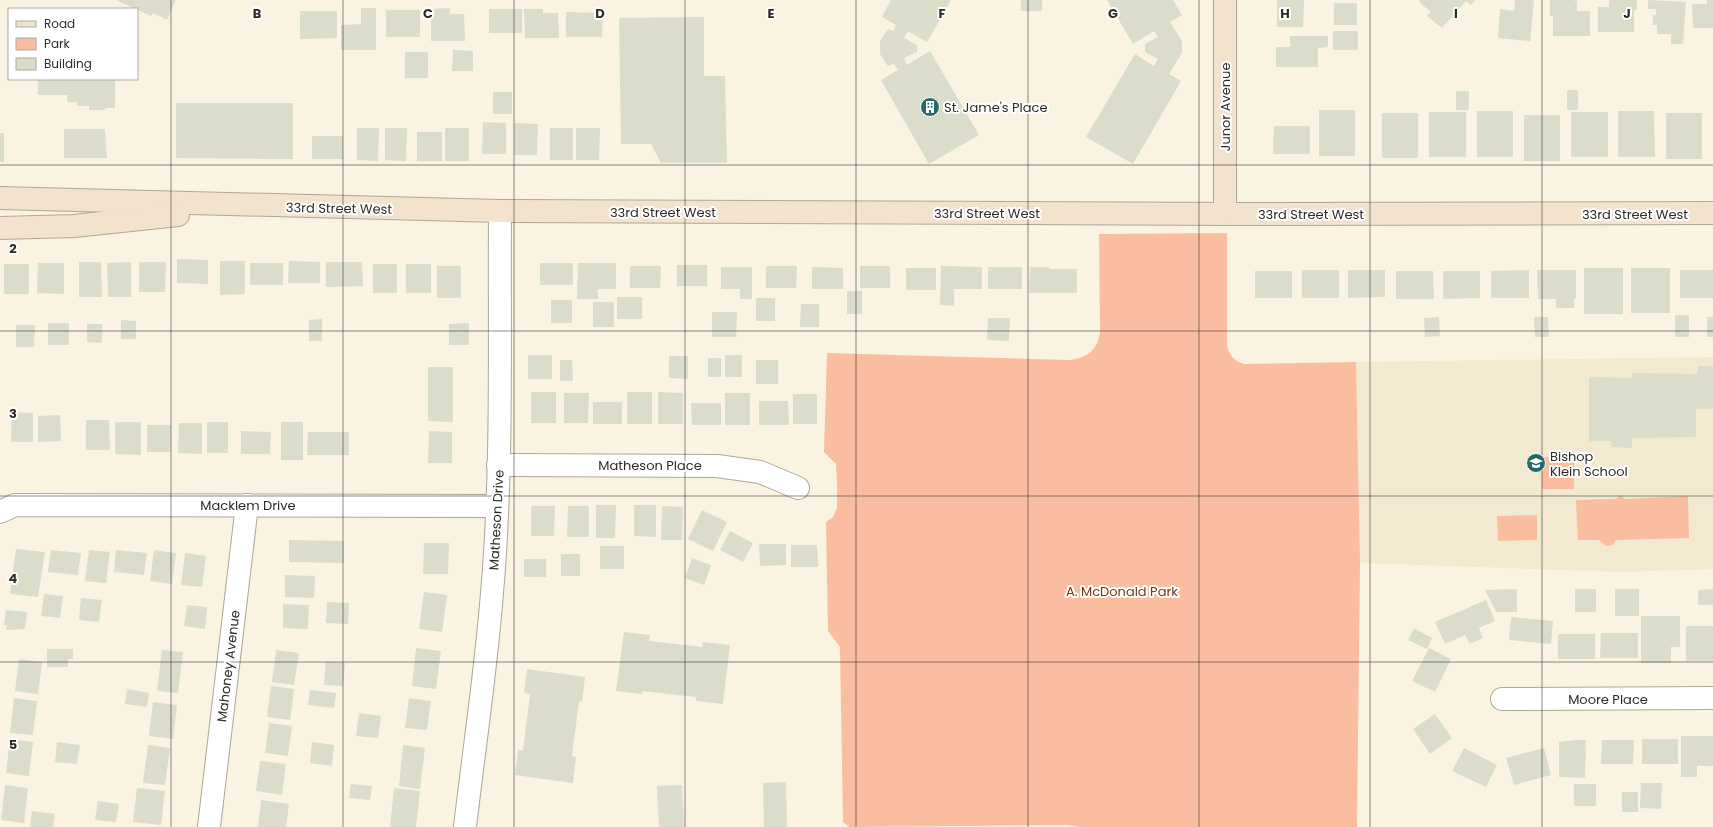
<svg xmlns="http://www.w3.org/2000/svg" width="1713" height="827" font-family="Poppins,sans-serif">
<style>
.built{fill:#f3e9d0}
.green{fill:#fabd9f}
.building{fill:#dbdcc9}
.lines{fill:none;stroke-linecap:round;stroke-linejoin:round}
.street-casing{stroke:#aea796;stroke-width:24}
.secondary-casing{stroke:#aea796;stroke-width:24}
.street{stroke:#fff;stroke-width:22}
.secondary{stroke:#f3e2ce;stroke-width:22}
.grid{fill:none;stroke:#2d2b24;stroke-width:1;stroke-opacity:0.55}
.labels{text-anchor:middle;stroke-width:4;stroke-linejoin:round;paint-order:stroke}
.poi-label{font-size:13px;fill:#2d2b24;stroke:#fff;text-anchor:start}
.street-label{font-size:13px;fill:#2d2b24;stroke:#fff}
.park-label{font-size:13px;fill:#7d370a;stroke:#fff}
.grid-label{font-size:13px;text-anchor:middle;font-weight:bold;fill:#2d2b24;stroke:#fff;stroke-width:4;stroke-linejoin:round;paint-order:stroke}
</style>
<rect width="100%" height="100%" fill="#fbf3e2"/>
<polygon class="built" points="1713,357 1713,569 1622,572 1360,563 1356,362"/>
<g class="green">
<path d="M1227,233V346C1230,356 1233,360 1244,364L1356,362L1360,563L1357,827H1081L1067,825L849,827L843,822L840,647L828,631L826,522L833,517L837,508V481L836,464L824,452L827,353L1070,360C1088,357 1097,351 1100,332L1099,234Z"/>
<polygon points="1574,457 1574,489 1542,489 1541,457"/>
<polygon points="1620,495 1625,499 1688,496 1689,538 1616,540 1613,545 1606,546 1599,540 1578,540 1576,500 1616,499"/>
<polygon points="1537,515 1537,540 1498,541 1497,516"/>
</g>
<g class="building">
<polygon points="116,0 176,0 167,20 153,13 151,16"/>
<polygon points="891,0 951,0 927,42 908,31 904,38 917,45 917,52 904,58 907,65 930,51 979,135 929,164 881,80 898,70 894,64 888,66 880,54 880,41 888,29 893,31 896,25 882,17"/>
<rect x="1021" y="0" width="21" height="11"/>
<polygon points="1107,0 1173,0 1182,15 1170,22 1182,41 1182,53 1169,74 1181,81 1133,164 1086,137 1135,54 1154,66 1158,59 1145,52 1145,44 1158,37 1154,31 1133,44"/>
<polygon points="1277,0 1304,0 1303,27 1277,27"/>
<polygon points="1420,0 1475,0 1471,5 1466,1 1442,28 1427,16 1431,12 1419,2"/>
<polygon points="1515,0 1534,0 1530,41 1498,38 1500,9 1514,11"/>
<polygon points="1550,0 1573,0 1577,1 1577,11 1590,11 1590,36 1553,36 1553,16 1550,16"/>
<polygon points="1609,0 1637,0 1637,10 1634,10 1634,32 1598,32 1598,7 1609,7"/>
<polygon points="1648,0 1686,2 1683,44 1671,44 1671,34 1657,34 1657,25 1653,25 1653,15 1656,15 1656,9 1648,9"/>
<polygon points="1707,0 1713,0 1713,28 1693,28 1692,4 1707,4"/>
<rect x="1334" y="3" width="23" height="22"/>
<polygon points="361,8 376,8 376,50 341,50 341,25 361,24"/>
<polygon points="450,8 450,14 464,14 465,41 431,41 431,9"/>
<rect x="489" y="9" width="33" height="24"/>
<polygon points="524,9 543,9 543,13 558,13 559,38 525,38"/>
<rect x="386" y="10" width="34" height="27"/>
<polygon points="300,11 337,11 337,38 300,39"/>
<polygon points="566,12 603,13 602,37 566,37"/>
<polygon points="704,17 704,76 725,76 727,163 661,163 651,144 621,144 619,18"/>
<rect x="1333" y="31" width="25" height="19"/>
<polygon points="1290,36 1328,36 1328,47 1318,48 1318,67 1276,67 1276,47 1290,47"/>
<polygon points="453,50 473,51 473,71 452,71"/>
<rect x="405" y="52" width="23" height="26"/>
<polygon points="38,79 115,79 115,108 105,108 105,110 89,110 89,106 77,106 77,102 67,102 67,95 38,95"/>
<rect x="1567" y="90" width="11" height="20"/>
<rect x="1456" y="91" width="13" height="19"/>
<rect x="493" y="92" width="19" height="22"/>
<polygon points="176,103 293,103 293,159 176,158"/>
<rect x="1319" y="110" width="36" height="46"/>
<rect x="1477" y="111" width="36" height="46"/>
<polygon points="1618,111 1654,111 1655,157 1618,157"/>
<rect x="1429" y="112" width="37" height="45"/>
<rect x="1571" y="112" width="37" height="45"/>
<rect x="1382" y="113" width="36" height="45"/>
<rect x="1666" y="113" width="36" height="46"/>
<rect x="1524" y="115" width="36" height="46"/>
<polygon points="483,122 506,123 506,154 482,154"/>
<polygon points="514,123 538,124 537,155 514,155"/>
<polygon points="1274,126 1310,126 1310,154 1273,154"/>
<polygon points="357,128 379,128 378,161 357,160"/>
<polygon points="385,128 407,128 406,161 385,160"/>
<rect x="445" y="128" width="24" height="33"/>
<rect x="550" y="128" width="23" height="32"/>
<polygon points="576,128 600,128 599,160 576,160"/>
<polygon points="64,129 105,129 107,158 64,158"/>
<rect x="417" y="132" width="25" height="29"/>
<rect x="0" y="133" width="4" height="29"/>
<rect x="312" y="136" width="31" height="23"/>
<polygon points="177,259 208,260 208,284 177,283"/>
<polygon points="220,261 245,261 245,294 220,295"/>
<polygon points="289,261 320,262 320,283 288,283"/>
<polygon points="79,262 101,262 102,297 79,297"/>
<polygon points="131,262 131,297 108,297 107,263"/>
<polygon points="139,262 166,262 165,292 139,292"/>
<polygon points="326,262 362,262 363,286 326,287"/>
<polygon points="38,263 64,263 64,294 37,293"/>
<rect x="250" y="263" width="33" height="22"/>
<rect x="540" y="263" width="33" height="22"/>
<polygon points="578,263 616,263 616,289 598,289 598,299 577,299"/>
<rect x="4" y="264" width="25" height="30"/>
<rect x="373" y="264" width="24" height="29"/>
<rect x="406" y="264" width="25" height="29"/>
<rect x="677" y="265" width="30" height="21"/>
<rect x="437" y="266" width="24" height="32"/>
<polygon points="630,266 661,266 660,288 630,288"/>
<polygon points="766,266 797,266 796,288 766,288"/>
<rect x="860" y="266" width="30" height="22"/>
<polygon points="941,266 982,267 982,289 954,289 954,306 940,305"/>
<polygon points="721,267 752,267 752,299 740,299 740,289 721,289"/>
<polygon points="812,267 843,268 843,289 812,289"/>
<rect x="988" y="267" width="34" height="22"/>
<polygon points="1030,267 1049,267 1049,269 1077,269 1077,293 1029,293"/>
<rect x="906" y="268" width="30" height="22"/>
<rect x="1584" y="268" width="39" height="46"/>
<rect x="1631" y="268" width="39" height="45"/>
<rect x="1302" y="270" width="37" height="28"/>
<polygon points="1348,270 1385,270 1385,297 1348,298"/>
<polygon points="1529,270 1529,298 1491,298 1491,271"/>
<polygon points="1537,270 1576,270 1576,298 1574,299 1574,308 1556,308 1556,299 1538,299"/>
<rect x="1680" y="270" width="33" height="28"/>
<rect x="1255" y="271" width="37" height="27"/>
<polygon points="1396,271 1433,271 1434,299 1396,299"/>
<polygon points="1443,271 1480,271 1480,298 1443,299"/>
<rect x="847" y="291" width="15" height="23"/>
<rect x="617" y="297" width="25" height="22"/>
<rect x="756" y="298" width="19" height="23"/>
<rect x="551" y="300" width="21" height="23"/>
<rect x="593" y="302" width="21" height="25"/>
<polygon points="801,304 819,304 819,327 800,327"/>
<polygon points="712,312 737,312 736,337 712,337"/>
<rect x="1675" y="315" width="14" height="22"/>
<polygon points="1439,317 1440,336 1425,337 1424,318"/>
<polygon points="1534,317 1548,317 1549,337 1535,337"/>
<rect x="1707" y="317" width="6" height="20"/>
<polygon points="988,318 1010,318 1009,341 987,340"/>
<polygon points="322,319 322,341 309,341 309,320"/>
<polygon points="121,320 136,321 136,339 121,339"/>
<rect x="48" y="323" width="21" height="22"/>
<polygon points="469,323 469,345 449,345 449,324"/>
<polygon points="87,324 102,324 102,343 87,342"/>
<polygon points="16,325 35,325 34,347 16,347"/>
<rect x="528" y="355" width="24" height="24"/>
<rect x="725" y="355" width="17" height="22"/>
<polygon points="669,356 688,356 688,379 669,378"/>
<rect x="708" y="358" width="13" height="19"/>
<polygon points="560,360 572,360 573,381 560,381"/>
<rect x="756" y="360" width="22" height="24"/>
<polygon points="1698,366 1713,366 1713,409 1696,409 1696,437 1632,438 1632,448 1611,447 1611,441 1589,441 1589,377 1632,378 1632,373 1697,374"/>
<polygon points="428,367 453,367 453,422 428,421"/>
<rect x="531" y="392" width="25" height="31"/>
<rect x="627" y="392" width="25" height="32"/>
<polygon points="658,392 683,393 683,424 658,424"/>
<polygon points="564,393 589,393 588,423 564,423"/>
<rect x="725" y="393" width="25" height="32"/>
<rect x="793" y="394" width="24" height="30"/>
<polygon points="759,401 788,401 789,425 759,425"/>
<rect x="593" y="402" width="29" height="22"/>
<polygon points="691,403 721,403 721,425 692,425"/>
<polygon points="12,412 33,413 33,442 11,442"/>
<polygon points="60,415 61,441 38,442 38,416"/>
<polygon points="86,420 109,420 110,450 86,450"/>
<polygon points="115,422 141,422 141,455 115,454"/>
<rect x="207" y="422" width="21" height="31"/>
<rect x="281" y="422" width="22" height="38"/>
<polygon points="179,423 202,423 202,454 178,453"/>
<polygon points="147,425 171,425 170,452 147,452"/>
<polygon points="241,431 271,432 270,454 241,454"/>
<polygon points="429,431 452,432 452,463 428,463"/>
<polygon points="308,432 349,432 349,455 307,455"/>
<polygon points="596,505 616,505 615,538 596,538"/>
<polygon points="634,505 656,505 656,537 634,536"/>
<polygon points="531,506 555,506 554,536 531,536"/>
<polygon points="568,506 589,506 589,537 567,537"/>
<polygon points="662,506 683,507 682,540 661,540"/>
<polygon points="702,510 727,522 713,551 688,539"/>
<polygon points="730,531 753,543 743,562 720,550"/>
<polygon points="289,540 344,541 344,563 289,562"/>
<polygon points="424,543 449,543 448,574 423,574"/>
<polygon points="759,544 786,544 786,565 760,566"/>
<polygon points="791,545 817,545 818,567 791,567"/>
<rect x="600" y="546" width="24" height="23"/>
<polygon points="16,549 45,552 38,597 10,594"/>
<polygon points="51,550 81,553 78,575 48,572"/>
<polygon points="89,550 110,552 106,583 85,581"/>
<polygon points="116,550 147,553 144,575 114,572"/>
<polygon points="154,550 176,553 172,584 150,581"/>
<polygon points="185,553 206,556 202,587 181,585"/>
<rect x="561" y="554" width="19" height="22"/>
<polygon points="692,558 711,565 704,585 685,578"/>
<rect x="524" y="559" width="22" height="18"/>
<polygon points="285,575 315,576 314,598 285,597"/>
<polygon points="1517,589 1517,612 1496,612 1485,590"/>
<rect x="1575" y="589" width="21" height="23"/>
<rect x="1615" y="589" width="24" height="27"/>
<polygon points="1713,589 1713,605 1698,605 1698,590"/>
<polygon points="424,592 447,595 442,632 419,629"/>
<polygon points="44,594 63,596 60,618 41,616"/>
<polygon points="81,598 102,600 99,622 79,620"/>
<polygon points="1486,600 1495,621 1479,628 1483,638 1470,644 1465,635 1445,644 1435,622"/>
<polygon points="327,602 349,603 348,624 326,623"/>
<polygon points="283,604 309,605 308,629 283,628"/>
<polygon points="187,605 207,607 205,629 184,626"/>
<polygon points="6,610 27,612 25,629 6,630 7,625 4,625"/>
<polygon points="1641,616 1680,616 1680,647 1671,647 1671,663 1641,663"/>
<polygon points="1511,617 1553,621 1551,644 1509,640"/>
<rect x="1686" y="626" width="27" height="35"/>
<polygon points="1414,628 1432,638 1427,649 1408,640"/>
<polygon points="624,632 650,635 649,641 702,647 703,642 730,645 723,704 696,701 696,697 642,691 642,694 616,691"/>
<polygon points="1601,633 1638,633 1638,658 1600,658"/>
<rect x="1558" y="634" width="37" height="25"/>
<polygon points="416,648 441,651 436,689 412,686"/>
<polygon points="1429,648 1451,659 1435,692 1412,681"/>
<polygon points="47,649 73,649 73,659 68,659 68,667 47,667"/>
<polygon points="162,650 183,652 178,693 157,691"/>
<polygon points="276,650 299,653 294,685 272,682"/>
<polygon points="19,659 42,662 38,694 15,691"/>
<polygon points="326,661 345,663 343,686 324,685"/>
<polygon points="527,669 585,677 582,702 579,701 572,756 576,757 573,783 515,775 518,750 523,750 530,694 524,693"/>
<polygon points="271,686 294,689 290,720 267,717"/>
<polygon points="127,689 149,693 147,707 125,704"/>
<polygon points="310,690 336,693 334,708 308,705"/>
<polygon points="14,698 37,701 33,735 10,733"/>
<polygon points="409,698 431,701 427,730 405,728"/>
<polygon points="153,702 177,705 173,739 149,736"/>
<polygon points="359,713 381,716 378,738 356,736"/>
<polygon points="1435,714 1452,738 1430,754 1413,729"/>
<polygon points="269,723 292,726 288,756 265,753"/>
<polygon points="1681,736 1713,736 1713,766 1697,766 1697,777 1681,777"/>
<polygon points="10,739 33,742 29,776 6,773"/>
<rect x="1642" y="739" width="36" height="25"/>
<polygon points="1575,740 1586,740 1585,778 1559,777 1559,742"/>
<polygon points="1602,740 1634,740 1633,764 1601,764"/>
<polygon points="57,742 80,745 77,764 55,762"/>
<polygon points="312,742 334,745 332,766 310,763"/>
<polygon points="148,745 170,748 165,785 143,783"/>
<polygon points="403,745 425,748 420,789 399,786"/>
<polygon points="1464,748 1497,765 1486,787 1452,771"/>
<polygon points="1544,748 1551,775 1514,785 1506,758"/>
<polygon points="260,761 286,764 282,795 256,791"/>
<polygon points="786,782 787,827 764,827 763,783"/>
<polygon points="1641,783 1662,783 1661,809 1640,808"/>
<polygon points="351,784 372,786 370,800 349,798"/>
<rect x="1574" y="784" width="22" height="22"/>
<polygon points="5,785 28,788 24,823 1,820"/>
<polygon points="682,785 684,827 659,827 657,786"/>
<polygon points="137,788 165,791 161,825 133,822"/>
<polygon points="394,788 420,791 416,827 390,827"/>
<rect x="1622" y="792" width="16" height="20"/>
<polygon points="261,800 289,804 286,827 258,827"/>
<polygon points="98,801 119,804 116,822 95,820"/>
<polygon points="32,811 55,814 53,827 30,827"/>
</g>
<g class="lines">
<defs>
<g id="street">
<polyline points="498,465 717,466 760,472 798,488"/>
<polyline points="0,512 15,505 497,506"/>
<polyline points="1502,699 1713,698"/>
<polyline points="209,827 247,505"/>
<path d="M465,827C474,749 486,671 492,593C503,466 499,338 500,211"/>
</g>
<g id="secondary">
<polyline points="0,198 500,211 1235,214 1713,213"/>
<polyline points="1225,214 1225,0"/>
<polyline points="0,228 74,226 178,215"/>
</g>
</defs>
<use href="#street" class="street-casing"/>
<use href="#secondary" class="secondary-casing"/>
<use href="#street" class="street"/>
<use href="#secondary" class="secondary"/>
</g>
<path class="grid" d="M171,0V827M343,0V827M514,0V827M685,0V827M856,0V827M1028,0V827M1199,0V827M1370,0V827M1542,0V827M0,165H1713M0,331H1713M0,496H1713M0,662H1713"/>
<defs>
<symbol id="building-disc" viewBox="-11 -11 22 22"><circle r="9.5" fill="#216c68" stroke="#fff"/><path d="M-4-6H4V6H1V3H-1V6H-4ZM-2.5-4.3h1.7v1.8h-1.7ZM.8-4.3h1.7v1.8H.8ZM-2.5-1h1.7V.8h-1.7ZM.8-1h1.7V.8H.8Z" fill="#fff"/></symbol>
<symbol id="school-disc" viewBox="-11 -11 22 22"><circle r="9.5" fill="#216c68" stroke="#fff"/><path d="M0-5L7-2L0 1L-7-2ZM-4 1L0 2.5L4 1V4Q0 6-4 4Z" fill="#fff"/></symbol>
</defs>
<g fill-rule="evenodd">
<use href="#building-disc" x="919" y="96" width="22" height="22"/>
<use href="#school-disc" x="1525" y="452" width="22" height="22"/>
</g>
<g class="labels">
<g class="poi-label">
<text x="944" y="112">St. Jame's Place</text>
<text x="1550" y="461">Bishop<tspan x="1550" dy="15">Klein School</tspan></text>
</g>
<g class="street-label">
<text transform="translate(1225 107) rotate(-90)" y="5">Junor Avenue</text>
<text transform="translate(339 208) rotate(1)" y="5">33rd Street West</text>
<text x="663" y="217">33rd Street West</text>
<text x="987" y="218">33rd Street West</text>
<text x="1311" y="219">33rd Street West</text>
<text x="1635" y="219">33rd Street West</text>
<text x="650" y="470">Matheson Place</text>
<text x="248" y="510">Macklem Drive</text>
<text transform="translate(496 520) rotate(-87)" y="5">Matheson Drive</text>
<text transform="translate(228 666) rotate(-83)" y="5">Mahoney Avenue</text>
<text x="1608" y="704">Moore Place</text>
</g>
<g class="park-label">
<text x="1122" y="596">A. McDonald Park</text>
</g>
</g>
<g class="grid-label">
<text x="257" y="18">B</text>
<text x="428" y="18">C</text>
<text x="600" y="18">D</text>
<text x="771" y="18">E</text>
<text x="942" y="18">F</text>
<text x="1113" y="18">G</text>
<text x="1285" y="18">H</text>
<text x="1456" y="18">I</text>
<text x="1627" y="18">J</text>
<text x="13" y="253">2</text>
<text x="13" y="418">3</text>
<text x="13" y="583">4</text>
<text x="13" y="749">5</text>
</g>
<rect x="8" y="8" width="130" height="72" fill="#ffffff" stroke="#abaaa7"/>
<rect x="16" y="21" width="20" height="6" fill="#f3e2ce" stroke="#abaaa7"/>
<text x="44" y="28" font-size="12" fill="#2d2b24">Road</text>
<rect x="16" y="38" width="20" height="12" fill="#fabd9f" stroke="#abaaa7"/>
<text x="44" y="48" font-size="12" fill="#2d2b24">Park</text>
<rect x="16" y="58" width="20" height="12" fill="#dbdcc9" stroke="#abaaa7"/>
<text x="44" y="68" font-size="12" fill="#2d2b24">Building</text>
</svg>
